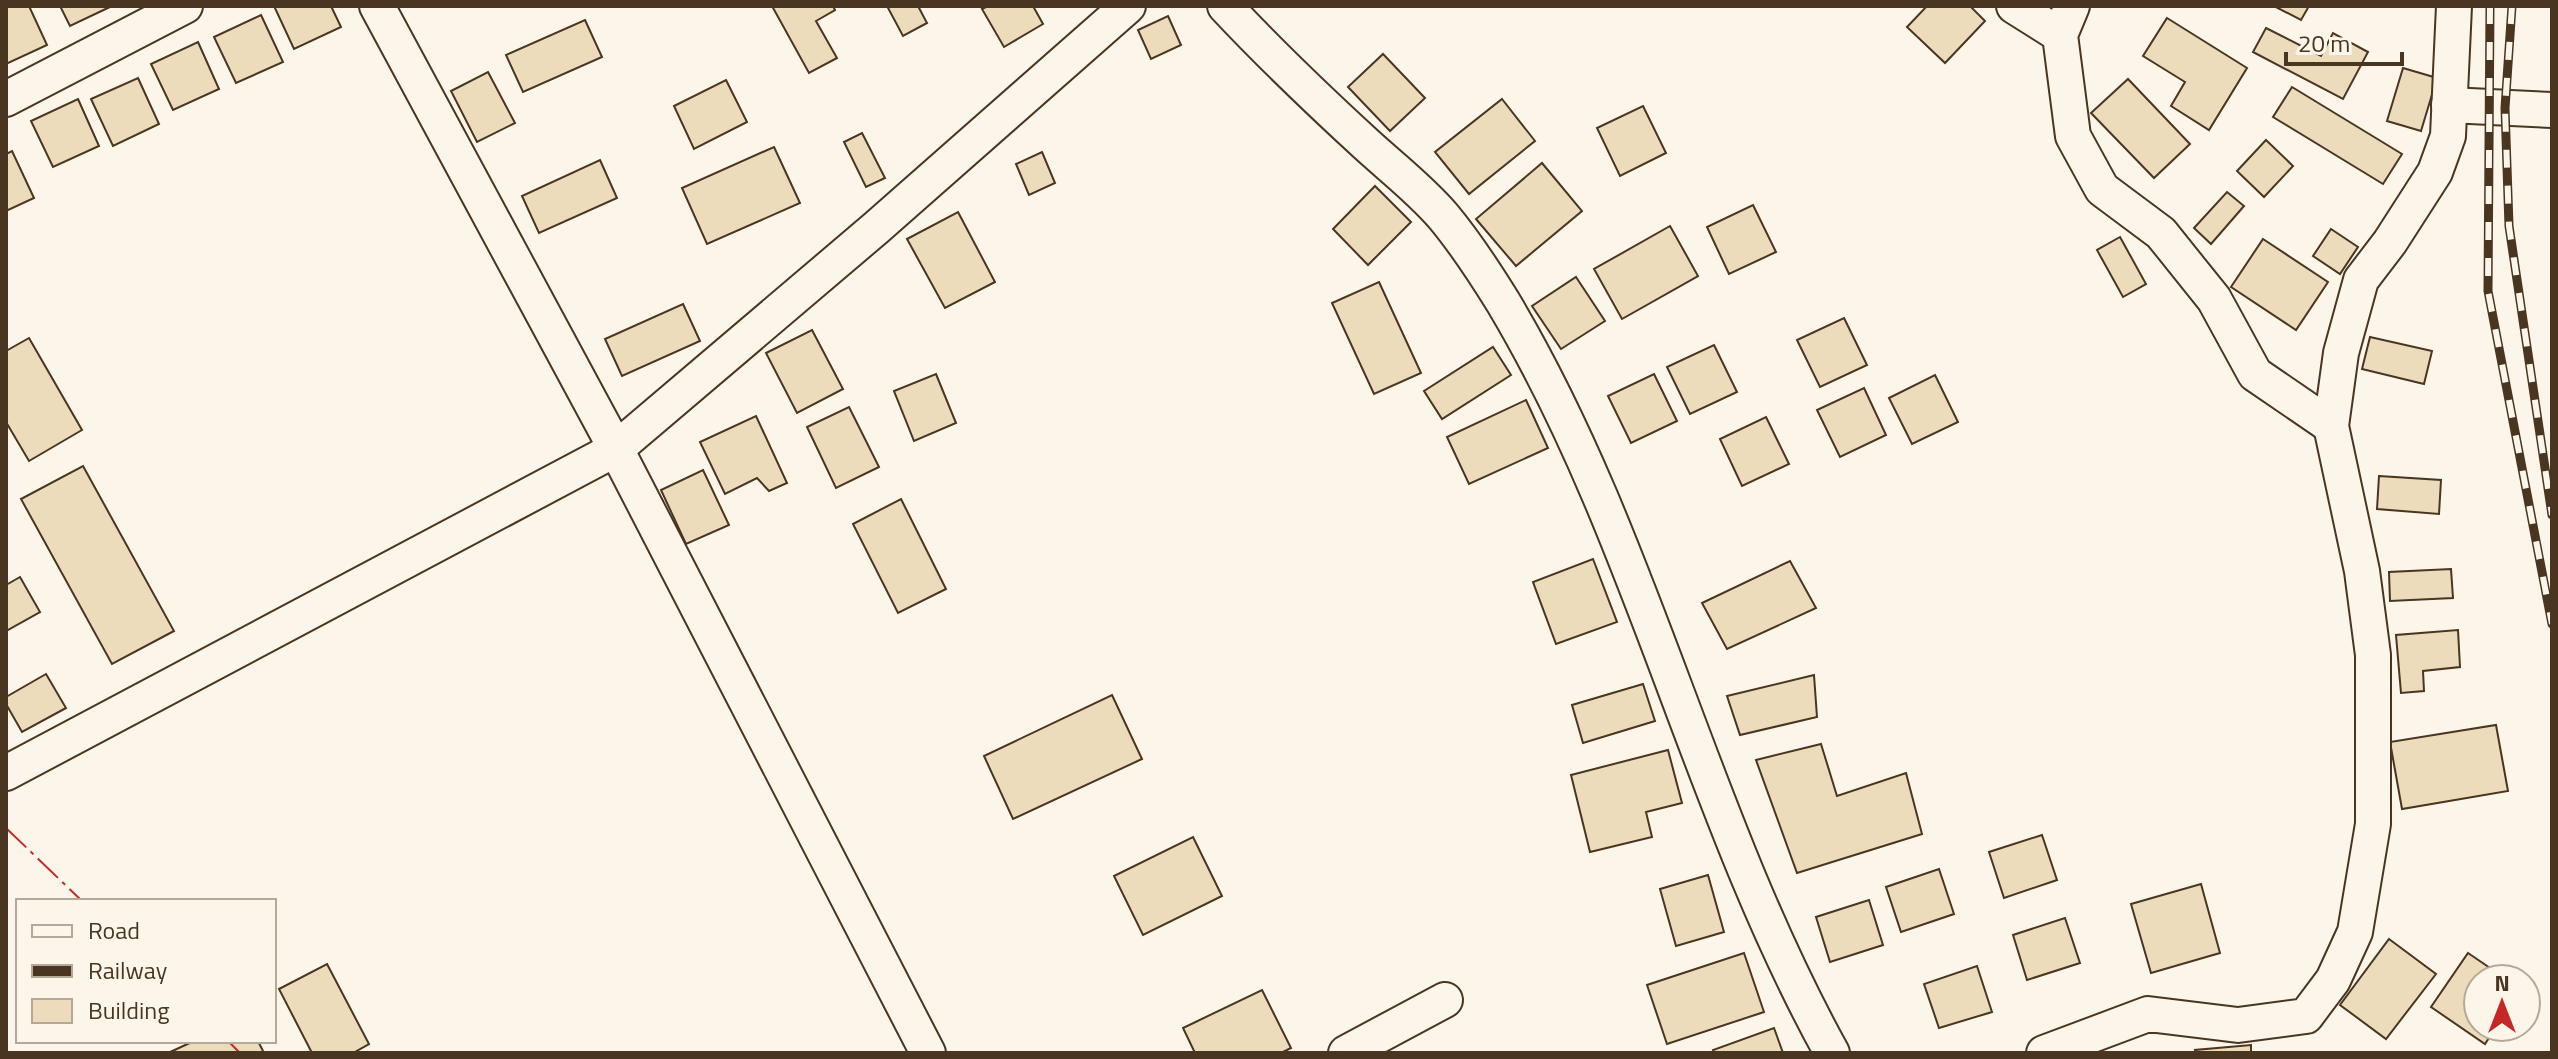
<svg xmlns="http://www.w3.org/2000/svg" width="2558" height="1059" font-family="'Titillium Web',sans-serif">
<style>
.building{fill:#ecdcbc;stroke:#4a3520;stroke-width:2}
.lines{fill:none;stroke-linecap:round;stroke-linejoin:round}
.minor-casing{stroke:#4a3520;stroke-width:38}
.minor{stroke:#fbf6e9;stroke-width:34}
.rail-casing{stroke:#4a3520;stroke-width:9}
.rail{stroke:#fbf6e9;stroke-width:6;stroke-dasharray:18;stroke-linecap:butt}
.power{stroke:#c62828;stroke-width:2;stroke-dasharray:28 6 4 6;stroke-linecap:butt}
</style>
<rect width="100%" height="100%" fill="#fbf6e9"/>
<g class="building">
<polygon points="10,6 29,6 47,45 6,64 6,8"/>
<polygon points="60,6 112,6 70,26"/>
<polygon points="274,6 331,6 341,27 294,49"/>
<polygon points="772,6 833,6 835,10 816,21 837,58 809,73"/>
<polygon points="887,6 918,6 927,23 903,36"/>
<polygon points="988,6 1033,6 1043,24 1004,47 982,9"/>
<polygon points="1927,6 1970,6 1985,21 1945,63 1907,27"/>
<polygon points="2274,6 2309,6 2301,20"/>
<polygon points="261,15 283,62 236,83 214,37"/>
<polygon points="1168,16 1181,45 1151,59 1138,30"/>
<polygon points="2167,18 2247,68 2209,130 2171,106 2185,82 2143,56"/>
<polygon points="585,20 602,57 523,92 506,55"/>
<polygon points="2266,28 2321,56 2333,33 2368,52 2343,99 2253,52"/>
<polygon points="198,42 219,89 173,110 151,64"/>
<polygon points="1383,54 1425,98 1390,131 1348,87"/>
<polygon points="2403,68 2437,78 2421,131 2387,121"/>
<polygon points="488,72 515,123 477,142 451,91"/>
<polygon points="138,78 159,124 113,146 91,99"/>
<polygon points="2128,79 2190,144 2154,178 2091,113"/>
<polygon points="726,80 747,122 694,149 674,106"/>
<polygon points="2292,87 2402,154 2383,184 2273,117"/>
<polygon points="78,99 99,146 53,167 31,121"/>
<polygon points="1502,99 1535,141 1469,194 1435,152"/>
<polygon points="1643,106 1666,153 1620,176 1597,128"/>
<polygon points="862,133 885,178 866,187 844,142"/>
<polygon points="2266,140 2293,166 2264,197 2237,171"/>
<polygon points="774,147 800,203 707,244 682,188"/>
<polygon points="12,151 34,198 6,211 6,154"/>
<polygon points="1042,152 1055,183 1029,195 1016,164"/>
<polygon points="600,160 617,198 539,233 522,196"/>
<polygon points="1542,163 1582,211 1516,266 1476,219"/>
<polygon points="1375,186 1411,222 1368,265 1333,229"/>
<polygon points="2227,192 2244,206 2211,244 2194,228"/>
<polygon points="1753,205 1776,252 1729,274 1707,227"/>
<polygon points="958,212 995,282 945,308 907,239"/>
<polygon points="1670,226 1698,276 1622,319 1594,269"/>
<polygon points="2331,229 2358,247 2340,274 2313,256"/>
<polygon points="2120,237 2146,284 2123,297 2097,250"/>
<polygon points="2263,239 2328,282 2296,330 2231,287"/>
<polygon points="1576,277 1605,321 1561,349 1532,306"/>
<polygon points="1379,282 1421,373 1374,394 1332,303"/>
<polygon points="683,304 700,341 622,376 605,339"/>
<polygon points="1844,318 1867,365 1820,387 1797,340"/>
<polygon points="812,330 843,389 797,413 766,353"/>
<polygon points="2370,337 2432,351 2424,384 2362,369"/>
<polygon points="29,338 82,430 29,461 6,422 6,351"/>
<polygon points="1714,345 1737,392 1690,414 1667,367"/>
<polygon points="1493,347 1511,375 1442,419 1424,391"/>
<polygon points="936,374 956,423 914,441 894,391"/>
<polygon points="1654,374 1677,421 1631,443 1608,396"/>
<polygon points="1935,375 1958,422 1912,444 1889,398"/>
<polygon points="1864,388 1886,435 1840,457 1817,410"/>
<polygon points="1526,400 1548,448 1469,484 1447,437"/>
<polygon points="849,407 879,467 836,488 807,427"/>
<polygon points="756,416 787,483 769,491 757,478 725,494 700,442"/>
<polygon points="1766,417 1789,464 1742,486 1720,439"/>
<polygon points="83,466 174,631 112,664 21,499"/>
<polygon points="703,470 729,525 686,544 661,490"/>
<polygon points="2379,476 2441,480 2439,514 2377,509"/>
<polygon points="901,499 946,589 898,613 853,524"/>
<polygon points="1593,559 1617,622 1556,644 1533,582"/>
<polygon points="1790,561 1816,608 1727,649 1702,603"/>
<polygon points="2451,569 2453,598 2390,601 2389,572"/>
<polygon points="20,577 40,612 6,631 6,585"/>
<polygon points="2458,630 2460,667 2423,671 2424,691 2401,693 2396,635"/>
<polygon points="46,674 66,708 22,732 6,704 6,697"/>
<polygon points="1814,675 1817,717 1740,735 1727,696"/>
<polygon points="1643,684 1655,721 1583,743 1572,705"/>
<polygon points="1112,695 1142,759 1013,819 984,756"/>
<polygon points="2496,725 2508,791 2402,809 2390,742"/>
<polygon points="1821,744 1837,796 1906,773 1922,834 1797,873 1756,760"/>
<polygon points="1668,750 1682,803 1646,812 1652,837 1590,852 1571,775"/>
<polygon points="2042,835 2057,880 2004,898 1989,852"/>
<polygon points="1193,837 1222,896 1143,935 1114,876"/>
<polygon points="1939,869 1954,914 1901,932 1886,887"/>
<polygon points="1708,875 1724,932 1676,946 1660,889"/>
<polygon points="2201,884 2220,953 2151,973 2131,904"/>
<polygon points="1869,900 1883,945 1830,962 1816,917"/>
<polygon points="2065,918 2080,963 2027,980 2013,935"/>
<polygon points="2389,939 2436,974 2386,1039 2340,1005"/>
<polygon points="1744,953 1764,1012 1667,1044 1647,985"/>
<polygon points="2468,953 2490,968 2482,979 2478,979 2477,987 2478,1027 2496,1027 2485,1044 2431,1007"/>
<polygon points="327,964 369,1044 353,1053 312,1053 279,989"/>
<polygon points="1977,966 1992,1012 1939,1028 1924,984"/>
<polygon points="1262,990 1291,1048 1281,1053 1195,1053 1183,1028"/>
<polygon points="1774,1028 1783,1053 1714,1053 1713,1050"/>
<polygon points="194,1041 258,1041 264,1053 168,1053"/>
<polygon points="2251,1045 2251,1053 2196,1053 2195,1050"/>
</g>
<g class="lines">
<defs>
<g id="minor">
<polyline points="377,6 616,449 928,1053"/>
<path d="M1225,6C1270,54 1317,99 1366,144C1391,167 1421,190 1443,216C1464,241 1485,273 1503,302C1644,538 1699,813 1832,1053"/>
<polyline points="2014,6 2060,35"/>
<polyline points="2072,6 2060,35 2073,136 2102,189 2161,233 2214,299 2255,374 2331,426"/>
<polyline points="6,99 185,6"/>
<polyline points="2449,105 2552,110"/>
<polyline points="6,773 616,449 876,228 1128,6"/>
<polyline points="1346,1053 1445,1000"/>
<polyline points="2044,1053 2148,1014 2238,1025 2306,1016 2333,980 2355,932 2373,824 2373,655 2362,571 2331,426 2341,353 2361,280 2390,242 2435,172 2448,136 2454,6"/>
</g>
</defs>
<use href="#minor" class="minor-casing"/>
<use href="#minor" class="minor"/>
<defs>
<g id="rail">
<polyline points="2490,6 2488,291 2552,624"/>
<polyline points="2512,6 2505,108 2509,226 2552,515"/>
</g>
</defs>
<use href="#rail" class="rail-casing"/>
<use href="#rail" class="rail"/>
<g class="power">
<polyline points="6,828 82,901"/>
<polyline points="228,1041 240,1053"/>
</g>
</g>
<rect width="2558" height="1059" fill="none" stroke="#4a3520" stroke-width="16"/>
<rect x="16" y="899" width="260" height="144" fill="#fbf6e9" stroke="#b4a999" stroke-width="2"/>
<rect x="32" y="925" width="40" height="12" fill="#fbf6e9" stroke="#b4a999" stroke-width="2"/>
<text x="88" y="939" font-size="24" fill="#4a3520">Road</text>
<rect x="32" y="965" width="40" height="12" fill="#4a3520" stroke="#b4a999" stroke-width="2"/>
<text x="88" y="979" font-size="24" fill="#4a3520">Railway</text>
<rect x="32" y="999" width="40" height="24" fill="#ecdcbc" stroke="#b4a999" stroke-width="2"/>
<text x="88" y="1019" font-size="24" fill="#4a3520">Building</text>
<g transform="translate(2502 1003)"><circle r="38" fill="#fbf6e9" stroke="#b4a999" stroke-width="2"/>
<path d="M0-6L14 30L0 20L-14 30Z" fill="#c62828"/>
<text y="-12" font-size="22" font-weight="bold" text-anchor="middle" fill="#4a3520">N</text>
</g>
<path d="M2286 52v12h116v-12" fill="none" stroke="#4a3520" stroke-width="4"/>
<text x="2298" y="52" font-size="24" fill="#4a3520" stroke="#fbf6e9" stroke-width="6" paint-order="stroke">20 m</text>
</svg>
